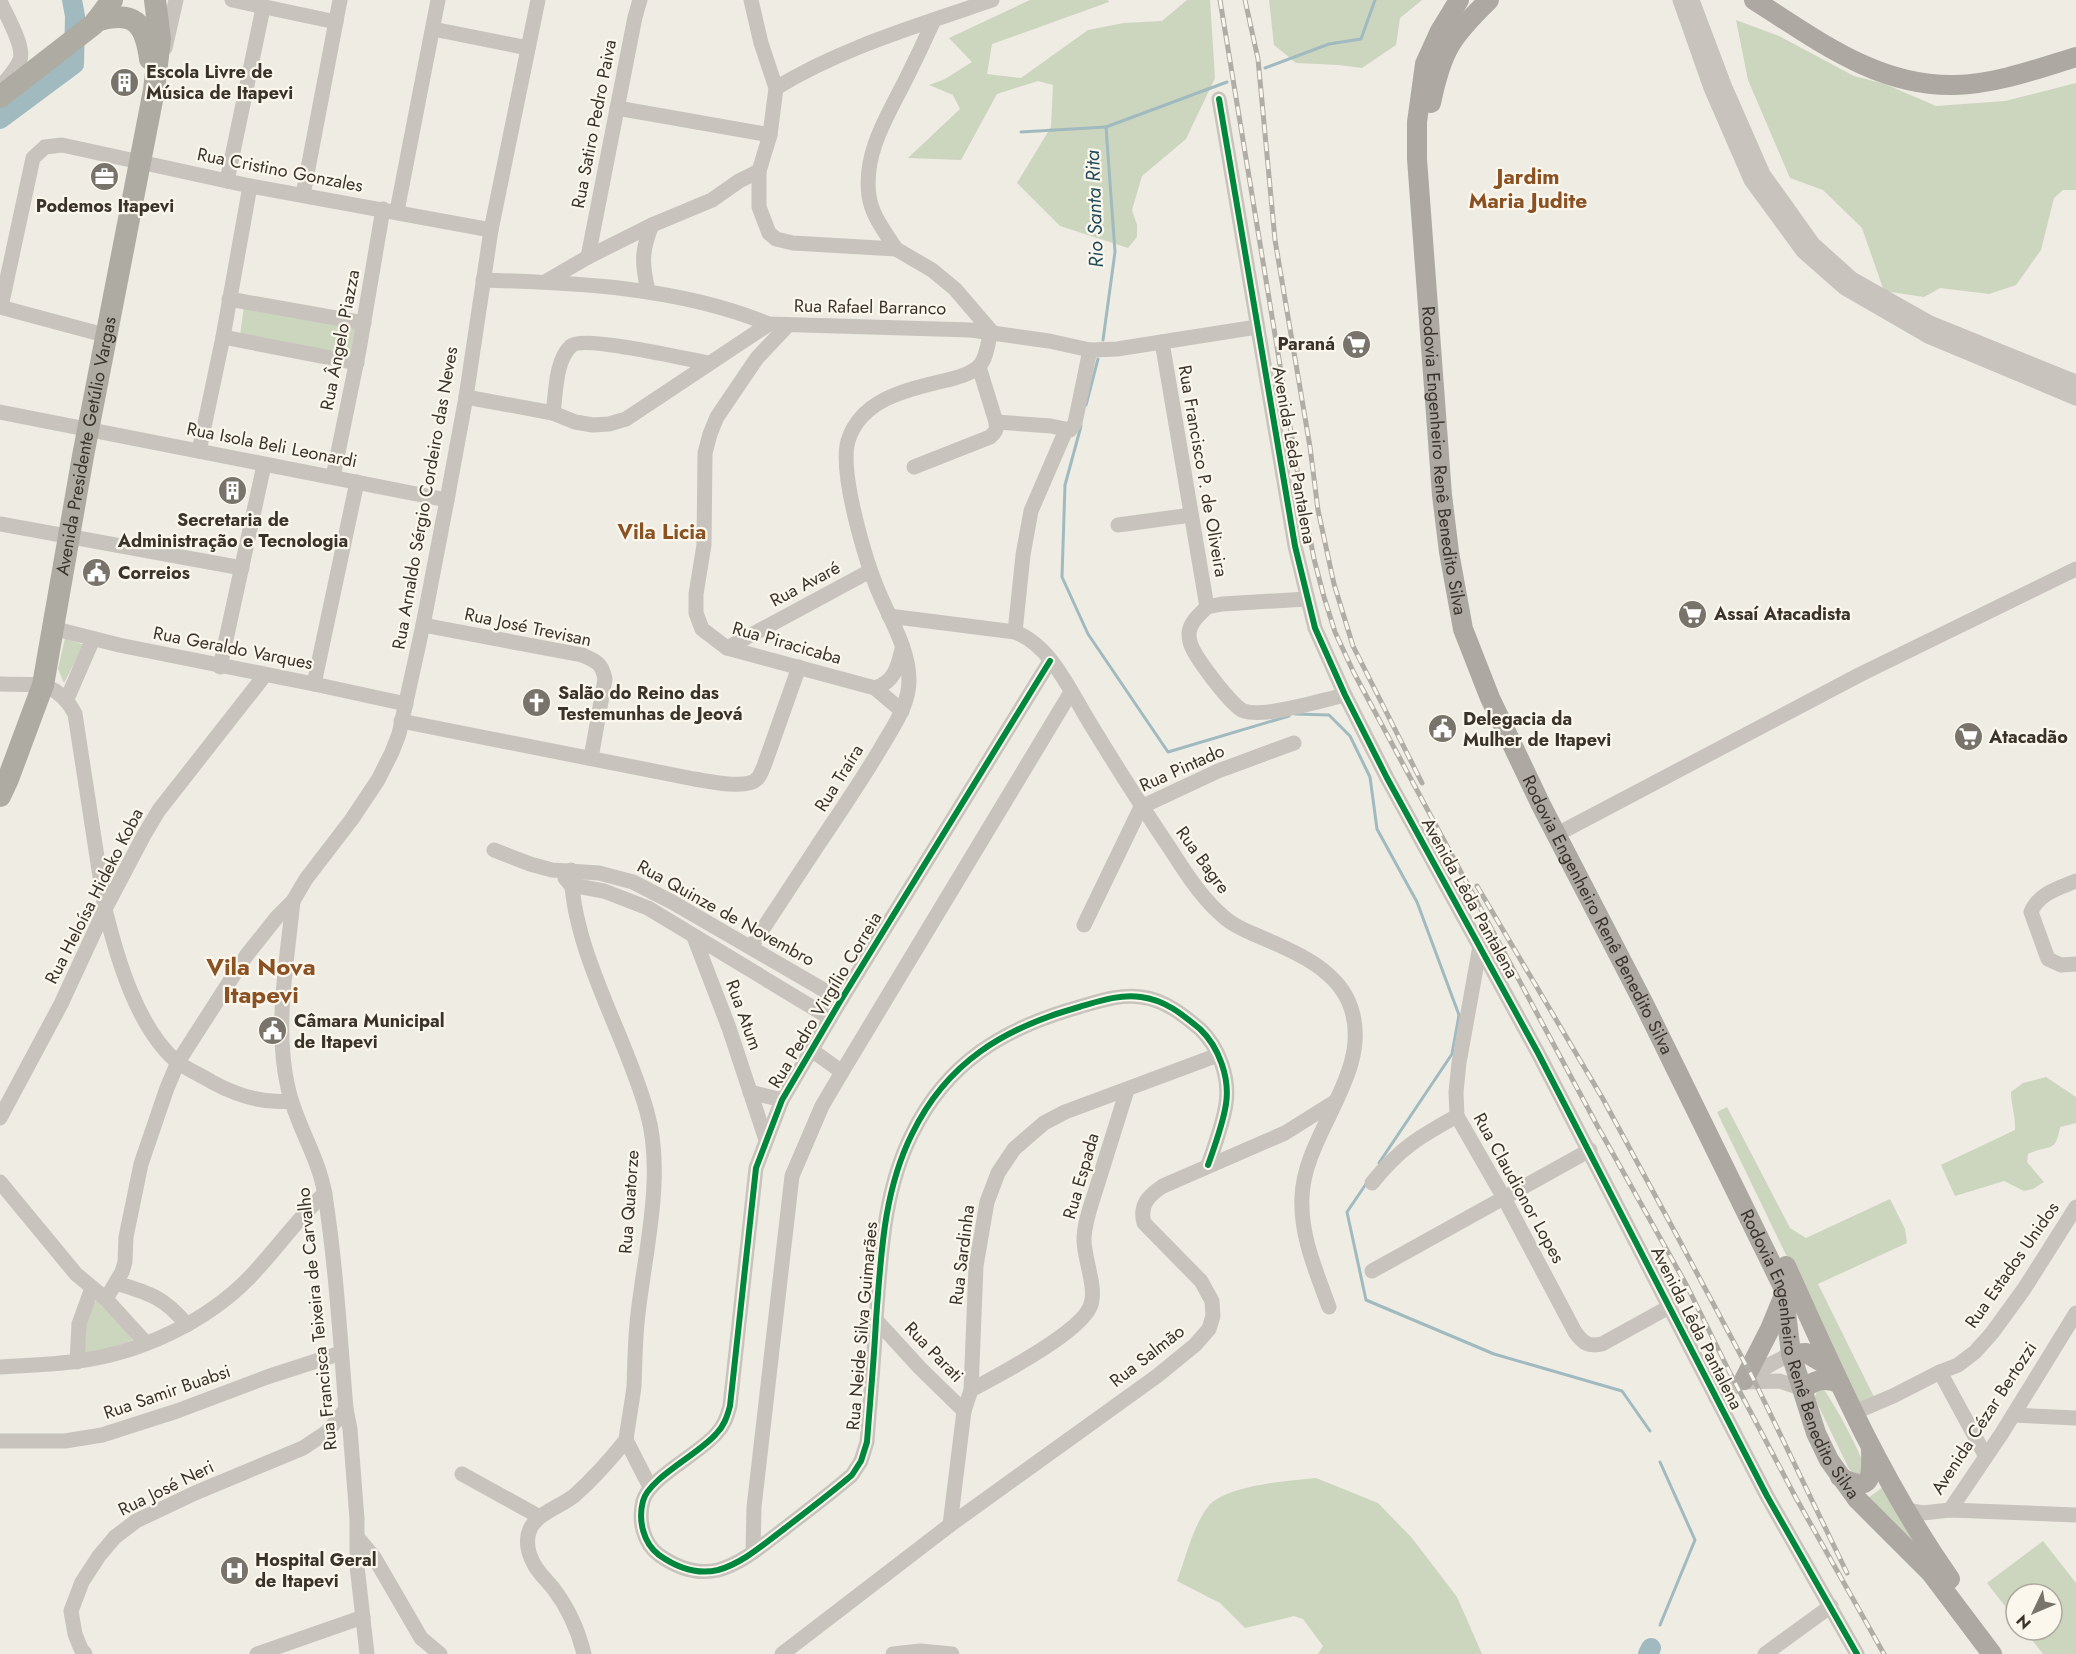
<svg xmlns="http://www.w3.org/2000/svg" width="2076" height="1654" font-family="Jost,sans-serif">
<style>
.green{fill:#ccd5be}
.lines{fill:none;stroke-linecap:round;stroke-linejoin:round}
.stream{stroke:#a0bac0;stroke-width:3}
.river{stroke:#a0bac0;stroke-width:20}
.minor{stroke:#c8c4bd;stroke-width:15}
.major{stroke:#ada9a2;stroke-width:20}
.highway{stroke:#aeaba3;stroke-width:22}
.rail-casing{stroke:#b0ada7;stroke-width:5}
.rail{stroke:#fbf7ed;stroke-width:3;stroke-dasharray:9;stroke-linecap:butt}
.cycleway-casing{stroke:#fbf7ed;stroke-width:10}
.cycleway{stroke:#00873e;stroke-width:6}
.labels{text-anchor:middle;stroke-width:4.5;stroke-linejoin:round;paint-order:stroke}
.poi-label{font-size:18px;font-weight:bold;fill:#3a332a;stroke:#fbf7ed;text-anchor:start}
.street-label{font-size:18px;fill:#3a332a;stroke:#fbf7ed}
.water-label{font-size:20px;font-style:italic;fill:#1f4b5c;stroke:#fbf7ed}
.quarter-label{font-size:21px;font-weight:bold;fill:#8a5123;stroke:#fbf7ed}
.district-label{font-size:24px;font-weight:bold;fill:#8a5123;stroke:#fbf7ed}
</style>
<rect width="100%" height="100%" fill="#efece4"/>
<g class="green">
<polygon points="1030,0 1108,0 1109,2 992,44 987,74 1021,78 1088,30 1124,23 1162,21 1187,0 1210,0 1215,78 1186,139 1142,176 1132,210 1137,225 1137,237 1128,248 1060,226 1017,183 1051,127 1053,85 1038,81 997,94 961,160 908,158 960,109 953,95 929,85 945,79 972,62 949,38"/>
<polygon points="1269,0 1422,0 1400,18 1396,45 1362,68 1339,65 1296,63 1274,45"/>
<polygon points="1736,20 1779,36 1854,76 1885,84 1936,106 2005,101 2076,83 2076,190 2063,190 2054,198 2041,250 2016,285 1989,294 1940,288 1924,297 1884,291 1862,228 1823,190 1790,178 1748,80"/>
<polygon points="244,307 359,329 354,358 240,335"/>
<polygon points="65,638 84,645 64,683 58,669"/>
<path d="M2046,1077L2076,1097V1123L2060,1127C2055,1155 2050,1143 2028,1154L2027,1162L2044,1182L2033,1189L2024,1191L2004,1181L1955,1196L1941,1165L2015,1130C2016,1117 2011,1105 2011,1092L2023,1083Z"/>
<polygon points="1727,1107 1790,1228 1806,1238 1890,1199 1905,1229 1907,1243 1818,1284 1874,1397 1858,1404 1717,1112"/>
<polygon points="97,1299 123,1326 133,1340 84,1357 80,1332 90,1308"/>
<path d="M1818,1388H1823C1839,1412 1854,1440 1865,1467L1859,1474L1853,1473L1849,1469L1819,1407L1815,1397Z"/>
<path d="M1316,1478L1378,1503L1412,1538L1457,1597L1482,1654H1318L1323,1646L1303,1619L1294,1616L1245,1628L1220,1603L1177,1581C1186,1557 1192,1529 1207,1508C1223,1485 1289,1481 1316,1478Z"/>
<polygon points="1883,1487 1930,1562 1868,1498"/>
<polygon points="2043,1541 2076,1583 2076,1654 2043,1654 2024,1630 2052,1630 2052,1594 2016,1594 2016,1620 1987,1583"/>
</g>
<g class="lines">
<g class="stream">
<polyline points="1265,68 1329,44 1361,39 1375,0"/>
<polyline points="1106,127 1227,82"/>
<polyline points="1021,132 1106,127 1115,252 1103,340"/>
<polyline points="1086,405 1098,359"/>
<polyline points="1081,426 1065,485 1062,577 1088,634 1168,752 1289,716"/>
<polyline points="1295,714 1329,715 1350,736 1370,777 1377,829 1417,902 1459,1015 1452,1054 1379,1163"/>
<polyline points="1366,1184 1347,1212 1366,1300 1494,1354 1622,1391 1650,1431"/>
<polyline points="1660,1625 1695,1540 1660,1462"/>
</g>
<g class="river">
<polyline points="0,119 74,64 75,16 72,0"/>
<polyline points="1648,1654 1651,1648"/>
</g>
<g class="minor">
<polyline points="232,0 336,22"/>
<polyline points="751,0 761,43 776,88 770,135 759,171 759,207 769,233 776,239 793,243 896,249 932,270 955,289 991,331"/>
<polyline points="1680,0 1711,88 1751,180 1803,251 1845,288 1928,336 2076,398"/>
<polyline points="1692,0 1724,85 1763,174 1813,244 1852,279 1930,323 2076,382"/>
<path d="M0,1C6,15 25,46 20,60C16,70 6,80 0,88"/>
<polyline points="433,29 528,48"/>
<polyline points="165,48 176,0"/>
<path d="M776,88C843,47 918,26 992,0"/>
<polyline points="1219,99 1295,546 1315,628 1345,695 1387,778 1538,1053 1767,1496 1857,1654"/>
<polyline points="617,108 770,135"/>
<polyline points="227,181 263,8"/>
<polyline points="303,195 340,0"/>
<polyline points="397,211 438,0"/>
<path d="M896,249C885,232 872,216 869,196C863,153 888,115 906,79C916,59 925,40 934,20"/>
<polyline points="588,257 635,17 640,0"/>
<path d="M483,280C580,283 678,287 769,324L971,330L1049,341L1090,350L1117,349L1257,327"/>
<polyline points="545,282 588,257 652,225 712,200 739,181 759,171"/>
<path d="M648,291C642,264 641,251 652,225"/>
<polyline points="229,299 364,323"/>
<polyline points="0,307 108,336"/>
<polyline points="1,307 33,158 45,147 62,145 250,186 491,230"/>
<polyline points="788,325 757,358 717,417 710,434 705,453 704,545 696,594 696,613 702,629 727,648 875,688 902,711"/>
<polyline points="223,337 357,363"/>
<polyline points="1162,342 1207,607"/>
<polyline points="466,397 553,413 575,422 593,425 609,424 626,419 769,324"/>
<polyline points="0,412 447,500"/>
<path d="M553,413C556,393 555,361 571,346C583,335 687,359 708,363"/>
<polyline points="996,422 1051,426 1070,430 1075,423 1090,350"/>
<polyline points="199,451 223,337 250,186"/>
<path d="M914,467L990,437C996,432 997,429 996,422L979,367"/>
<polyline points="333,477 359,350 383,209"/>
<polyline points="0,524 242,568"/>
<polyline points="1118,525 1191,515"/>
<path d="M1207,607C1200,614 1190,622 1189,633C1189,636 1189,639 1190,642C1193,655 1232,707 1244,711C1265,718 1323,700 1345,695"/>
<polyline points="1207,607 1222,604 1307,599"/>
<path d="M889,616L1015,632C1052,646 1071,693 1091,725C1116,766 1142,807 1169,847C1186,873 1201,898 1225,918C1236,928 1252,933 1265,939C1298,953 1339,971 1351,1008C1373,1073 1304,1133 1302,1197C1300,1235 1316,1271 1329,1307"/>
<path d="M423,625L582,655C596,661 602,663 605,679L591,758"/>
<polyline points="52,628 119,645 314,684 406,704"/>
<polyline points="1015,632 1023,555 1031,511 1066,430"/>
<polyline points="727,648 870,571"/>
<path d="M1050,661L841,1000L782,1100L756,1168L730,1406C727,1417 724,1426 716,1434C699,1454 649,1478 643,1501C638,1520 643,1543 659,1555C676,1567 697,1575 718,1570C743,1563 764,1544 784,1529C807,1511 830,1494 852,1475L861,1461L867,1442C870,1401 874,1361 876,1320C881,1257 883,1192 912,1134C947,1062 1004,1028 1079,1007C1100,1001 1119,994 1141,997C1165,1000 1182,1014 1200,1029C1219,1047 1230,1078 1226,1104C1223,1124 1215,1145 1208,1165"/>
<polyline points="220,667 264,465"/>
<path d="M0,684C34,685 57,679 75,714L105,909C117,958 137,1027 176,1061C186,1069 201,1075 212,1082C236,1095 264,1104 291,1101"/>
<polyline points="314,684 357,482"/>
<path d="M875,688C894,682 898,667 902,649"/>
<polyline points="67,699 93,639"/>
<path d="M401,721L694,779C709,781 746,790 757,779C760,776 762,770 764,766L799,667"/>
<polyline points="1567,829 1861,674 2076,569"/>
<polyline points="494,850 530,864 552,870 599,873 633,882 672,902 841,1000"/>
<path d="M571,870C572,951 626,1035 647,1112C665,1174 645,1251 638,1314C635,1338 635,1362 634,1386C632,1404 628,1423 626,1440"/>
<polyline points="565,878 571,885 604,891 648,908 830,1018"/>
<path d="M2076,881C2059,888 2039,893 2031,912L2048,959L2061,965L2076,964"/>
<path d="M293,901C287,962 274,1027 288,1088C296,1125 319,1157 325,1195C336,1266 340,1337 346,1409L350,1429L357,1519V1566L367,1654"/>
<polyline points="1084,925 1141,807 1218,771 1294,743"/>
<polyline points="694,937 729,1028 766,1140"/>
<path d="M1480,946L1459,1063L1456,1092L1457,1116L1504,1198L1575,1332C1583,1343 1588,1347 1602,1344L1669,1307"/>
<path d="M751,947C773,913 796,879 818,845C840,812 862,780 882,746C894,725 909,705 909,680C909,650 891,621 880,595C866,563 839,473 848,441C861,398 910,389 947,380C958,377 972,374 980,365C987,357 988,341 991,331"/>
<polyline points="813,1051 842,1072"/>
<polyline points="750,1092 782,1100"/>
<polyline points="0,1118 61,1004 105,909 144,835 159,810 265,675"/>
<polyline points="0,1182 76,1274 106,1299 146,1343"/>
<path d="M1372,1183C1400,1148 1419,1137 1457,1116"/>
<polyline points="1372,1271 1590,1150"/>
<path d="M116,1283C149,1293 164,1297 187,1325"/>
<polyline points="106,1299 122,1272 125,1262 126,1237 141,1164 167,1088 178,1062 246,956 277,917 293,901 306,879 352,819 378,780 392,752 399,734 423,625 447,500 466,397 491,230 538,0"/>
<polyline points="876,1320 920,1368 964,1411"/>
<polyline points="77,1362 79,1324 92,1288"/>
<path d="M0,1367C26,1365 52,1365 78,1361C139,1353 205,1323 249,1278C275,1251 297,1219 325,1193"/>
<polyline points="1940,1372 1985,1455"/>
<polyline points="1744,1382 1779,1381 1804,1389"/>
<path d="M971,1390C999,1375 1078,1334 1090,1307C1098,1290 1084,1259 1084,1240C1084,1222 1092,1203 1097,1186C1107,1154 1117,1122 1127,1090"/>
<polyline points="1716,1398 1773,1363 1791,1354"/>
<polyline points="1853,1413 1893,1396 1940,1372 1958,1365 1975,1352 1992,1333 2024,1289 2076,1207"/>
<polyline points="2013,1415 2076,1418"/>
<polyline points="626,1440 650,1487"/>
<polyline points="0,1441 65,1441 102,1435 177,1411 267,1377 341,1353"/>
<polyline points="462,1474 540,1517"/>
<polyline points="1906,1510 1923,1513 1950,1510 2076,1515"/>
<polyline points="1950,1510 2002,1433 2076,1313"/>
<polyline points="950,1525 964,1411 971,1390 976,1266 987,1202 998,1173 1014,1149 1044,1123 1065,1112 1218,1055"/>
<polyline points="358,1538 374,1557 421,1638 440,1654"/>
<polyline points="753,1552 754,1507 792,1176 822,1106 842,1072 1071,692"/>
<polyline points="85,1654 81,1649 75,1634 71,1611 82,1582 99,1556 115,1537 136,1521 195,1493 303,1448 327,1432 346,1409"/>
<polyline points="257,1654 363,1617"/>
<path d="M584,1654C578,1629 569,1609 553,1588C547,1581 540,1574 535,1566C528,1554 524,1541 531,1527C540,1512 562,1506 575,1495C594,1478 610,1460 626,1440"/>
<path d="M782,1654L950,1525L1157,1376L1195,1345L1209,1329L1213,1316L1212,1301L1201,1281L1144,1223C1139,1205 1149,1195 1163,1186L1285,1133L1336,1101"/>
<polyline points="893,1654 920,1651 952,1654"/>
<polyline points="1765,1654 1831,1606"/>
</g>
<g class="major">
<path id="s1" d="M1459,0L1440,31L1425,64L1417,122V159L1442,495L1449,552L1463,629L1490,698L1541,805L1644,1004L1783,1287L1791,1354L1816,1433L1829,1460L1857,1499L1931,1573L1992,1654"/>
<path d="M1754,0C1816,39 1877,87 1955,85C1996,84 2037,69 2076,57"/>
<path d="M1431,103C1442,50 1451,37 1489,0"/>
<path d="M1786,1266C1834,1373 1882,1482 1950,1579"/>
<polyline points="1791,1354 1806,1353 1833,1369"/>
<polyline points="1744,1380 1770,1329 1784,1295"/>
<path d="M1804,1389C1815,1379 1824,1378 1839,1383"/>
<path d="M1840,1477C1872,1494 1872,1477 1871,1450"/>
</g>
<g class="highway">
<path d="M96,21C134,10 145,22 150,59"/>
<polyline points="0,97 94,24 112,0"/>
<path id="s2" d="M0,796L8,779L43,685L83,456L154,90L160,39L155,0"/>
</g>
<defs>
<g id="rail">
<polyline points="1220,0 1299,481 1314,559 1324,597 1335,632 1354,673 1598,1127 1687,1286 1731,1375 1796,1498 1884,1654"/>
<polyline points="1245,0 1258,59 1275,240 1310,447 1318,510 1334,584 1353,646 1422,783"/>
<polyline points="1477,886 1603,1099 1676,1234 1754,1380 1847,1573"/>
</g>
</defs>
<use href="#rail" class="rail-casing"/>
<use href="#rail" class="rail"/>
<defs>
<g id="cycleway">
<polyline points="1219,99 1295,546 1315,628 1345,695 1387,778 1538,1053 1767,1496 1857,1654"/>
<path d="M1050,661L841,1000L782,1100L756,1168L730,1406C727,1417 724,1426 716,1434C699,1454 649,1478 643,1501C638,1520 643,1543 659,1555C676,1567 697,1575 718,1570C743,1563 764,1544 784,1529C807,1511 830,1494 852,1475L861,1461L867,1442C870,1401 874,1361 876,1320C881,1257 883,1192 912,1134C947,1062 1004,1028 1079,1007C1100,1001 1119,994 1141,997C1165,1000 1182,1014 1200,1029C1219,1047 1230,1078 1226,1104C1223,1124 1215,1145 1208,1165"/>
</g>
</defs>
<use href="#cycleway" class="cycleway-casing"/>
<use href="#cycleway" class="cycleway"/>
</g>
<defs>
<symbol id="building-disc" viewBox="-11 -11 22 22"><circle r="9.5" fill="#79746b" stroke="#fbf7ed"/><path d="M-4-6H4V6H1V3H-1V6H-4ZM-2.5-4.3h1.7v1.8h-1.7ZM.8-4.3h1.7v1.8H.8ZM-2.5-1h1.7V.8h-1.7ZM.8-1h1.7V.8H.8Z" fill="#fff"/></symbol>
<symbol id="office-disc" viewBox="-11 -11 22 22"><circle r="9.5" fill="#79746b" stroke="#fbf7ed"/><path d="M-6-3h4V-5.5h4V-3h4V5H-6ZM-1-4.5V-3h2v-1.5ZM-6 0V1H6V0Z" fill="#fff"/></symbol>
<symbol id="supermarket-disc" viewBox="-11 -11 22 22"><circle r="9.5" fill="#79746b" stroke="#fbf7ed"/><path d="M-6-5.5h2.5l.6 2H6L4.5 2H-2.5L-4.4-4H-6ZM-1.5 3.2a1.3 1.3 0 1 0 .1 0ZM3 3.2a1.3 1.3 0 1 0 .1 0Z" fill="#fff"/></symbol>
<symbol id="civic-disc" viewBox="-11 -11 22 22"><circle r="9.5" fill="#79746b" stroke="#fbf7ed"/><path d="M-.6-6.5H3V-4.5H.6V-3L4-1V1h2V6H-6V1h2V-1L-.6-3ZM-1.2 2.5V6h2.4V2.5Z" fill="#fff"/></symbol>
<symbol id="church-disc" viewBox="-11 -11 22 22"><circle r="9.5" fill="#79746b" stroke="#fbf7ed"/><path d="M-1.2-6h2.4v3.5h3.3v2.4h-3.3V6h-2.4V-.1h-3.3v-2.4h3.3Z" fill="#fff"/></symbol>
<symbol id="hospital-disc" viewBox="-11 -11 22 22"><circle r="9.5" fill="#79746b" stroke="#fbf7ed"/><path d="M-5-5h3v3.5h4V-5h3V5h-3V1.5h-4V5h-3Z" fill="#fff"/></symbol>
</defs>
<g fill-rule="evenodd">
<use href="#building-disc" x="108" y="66" width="33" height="33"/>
<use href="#office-disc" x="88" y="160" width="33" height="33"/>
<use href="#supermarket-disc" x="1340" y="328" width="33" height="33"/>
<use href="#building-disc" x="216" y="474" width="33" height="33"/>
<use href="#civic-disc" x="80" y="556" width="33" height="33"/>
<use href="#supermarket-disc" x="1676" y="598" width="33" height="33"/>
<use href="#church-disc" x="520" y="686" width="33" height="33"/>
<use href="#civic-disc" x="1426" y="712" width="33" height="33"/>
<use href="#supermarket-disc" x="1952" y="720" width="33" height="33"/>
<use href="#civic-disc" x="256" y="1014" width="33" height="33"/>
<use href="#hospital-disc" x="218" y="1554" width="33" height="33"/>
</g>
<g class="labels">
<g class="poi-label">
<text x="146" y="78">Escola Livre de<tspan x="146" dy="21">Música de Itapevi</tspan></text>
<text x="105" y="212" text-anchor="middle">Podemos Itapevi</text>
<text x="1335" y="350" text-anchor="end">Paraná</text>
<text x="233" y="526" text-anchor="middle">Secretaria de<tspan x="233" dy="21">Administração e Tecnologia</tspan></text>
<text x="118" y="579">Correios</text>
<text x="1714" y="620">Assaí Atacadista</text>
<text x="558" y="699">Salão do Reino das<tspan x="558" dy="21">Testemunhas de Jeová</tspan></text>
<text x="1463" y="725">Delegacia da<tspan x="1463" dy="21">Mulher de Itapevi</tspan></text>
<text x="1989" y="743">Atacadão</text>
<text x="294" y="1027">Câmara Municipal<tspan x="294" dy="21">de Itapevi</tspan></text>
<text x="255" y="1566">Hospital Geral<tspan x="255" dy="21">de Itapevi</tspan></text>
</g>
<g class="street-label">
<text transform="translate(594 124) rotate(-79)" y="6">Rua Satiro Pedro Paiva</text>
<text transform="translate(280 170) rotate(11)" y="6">Rua Cristino Gonzales</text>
<text transform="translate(870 307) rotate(1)" y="6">Rua Rafael Barranco</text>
<text transform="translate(340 340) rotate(-79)" y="6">Rua Ângelo Piazza</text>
<text transform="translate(272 445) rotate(11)" y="6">Rua Isola Beli Leonardi</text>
<text dy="6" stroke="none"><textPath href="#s2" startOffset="362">Avenida Presidente Getúlio Vargas</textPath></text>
<text transform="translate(1294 455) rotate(80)" y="6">Avenida Lêda Pantalena</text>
<text dy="6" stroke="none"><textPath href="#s1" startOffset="471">Rodovia Engenheiro Renê Benedito Silva</textPath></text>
<text transform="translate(1203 471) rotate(80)" y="6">Rua Francisco P. de Oliveira</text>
<text transform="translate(425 498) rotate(-80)" y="6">Rua Arnaldo Sérgio Cordeiro das Neves</text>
<text transform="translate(805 584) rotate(-28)" y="6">Rua Avaré</text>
<text transform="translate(528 627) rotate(12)" y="6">Rua José Trevisan</text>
<text transform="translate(787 643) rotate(16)" y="6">Rua Piracicaba</text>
<text transform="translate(233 648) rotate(11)" y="6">Rua Geraldo Varques</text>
<text transform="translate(1182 768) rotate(-24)" y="6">Rua Pintado</text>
<text transform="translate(839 778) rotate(-58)" y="6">Rua Traíra</text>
<text transform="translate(1203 860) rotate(54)" y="6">Rua Bagre</text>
<text transform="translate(94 896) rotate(-63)" y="6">Rua Heloísa Hideko Koba</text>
<text transform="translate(1470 898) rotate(61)" y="6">Avenida Lêda Pantalena</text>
<text transform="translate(726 913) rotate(29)" y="6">Rua Quinze de Novembro</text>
<text dy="6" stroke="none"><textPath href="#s1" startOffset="957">Rodovia Engenheiro Renê Benedito Silva</textPath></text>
<text transform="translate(825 1000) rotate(-59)" y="6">Rua Pedro Virgílio Correia</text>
<text transform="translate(744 1015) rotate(70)" y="6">Rua Atum</text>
<text transform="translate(1081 1176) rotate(-74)" y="6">Rua Espada</text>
<text transform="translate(1519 1188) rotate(61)" y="6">Rua Claudionor Lopes</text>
<text transform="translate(629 1202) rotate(-86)" y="6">Rua Quatorze</text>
<text transform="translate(962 1255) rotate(-83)" y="6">Rua Sardinha</text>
<text transform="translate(2012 1265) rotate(-55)" y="6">Rua Estados Unidos</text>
<text transform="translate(317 1319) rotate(-96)" y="6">Rua Francisca Teixeira de Carvalho</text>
<text transform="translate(862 1326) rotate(-85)" y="6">Rua Neide Silva Guimarães</text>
<text transform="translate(1697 1328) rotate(63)" y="6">Avenida Lêda Pantalena</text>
<text transform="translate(934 1352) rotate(46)" y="6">Rua Parati</text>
<text dy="6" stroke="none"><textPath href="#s1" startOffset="1443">Rodovia Engenheiro Renê Benedito Silva</textPath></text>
<text transform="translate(1147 1356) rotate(-38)" y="6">Rua Salmão</text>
<text transform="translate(167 1392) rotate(-19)" y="6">Rua Samir Buabsi</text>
<text transform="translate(1984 1418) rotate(-57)" y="6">Avenida Cézar Bertozzi</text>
<text transform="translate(166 1488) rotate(-26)" y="6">Rua José Neri</text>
</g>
<g class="water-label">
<text transform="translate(1094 209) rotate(-92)" y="7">Rio Santa Rita</text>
</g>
<g class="quarter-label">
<text x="1528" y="184">Jardim<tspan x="1528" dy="24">Maria Judite</tspan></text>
<text x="662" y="539">Vila Licia</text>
</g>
<g class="district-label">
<text x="261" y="975">Vila Nova<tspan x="261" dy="28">Itapevi</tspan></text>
</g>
</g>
<g transform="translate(2034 1612) rotate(226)"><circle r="28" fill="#fbf7ed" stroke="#aea99f" stroke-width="1.5"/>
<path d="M0-4.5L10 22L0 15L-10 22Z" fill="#79746b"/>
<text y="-9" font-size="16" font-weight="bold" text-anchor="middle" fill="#3a332a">N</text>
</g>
</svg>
